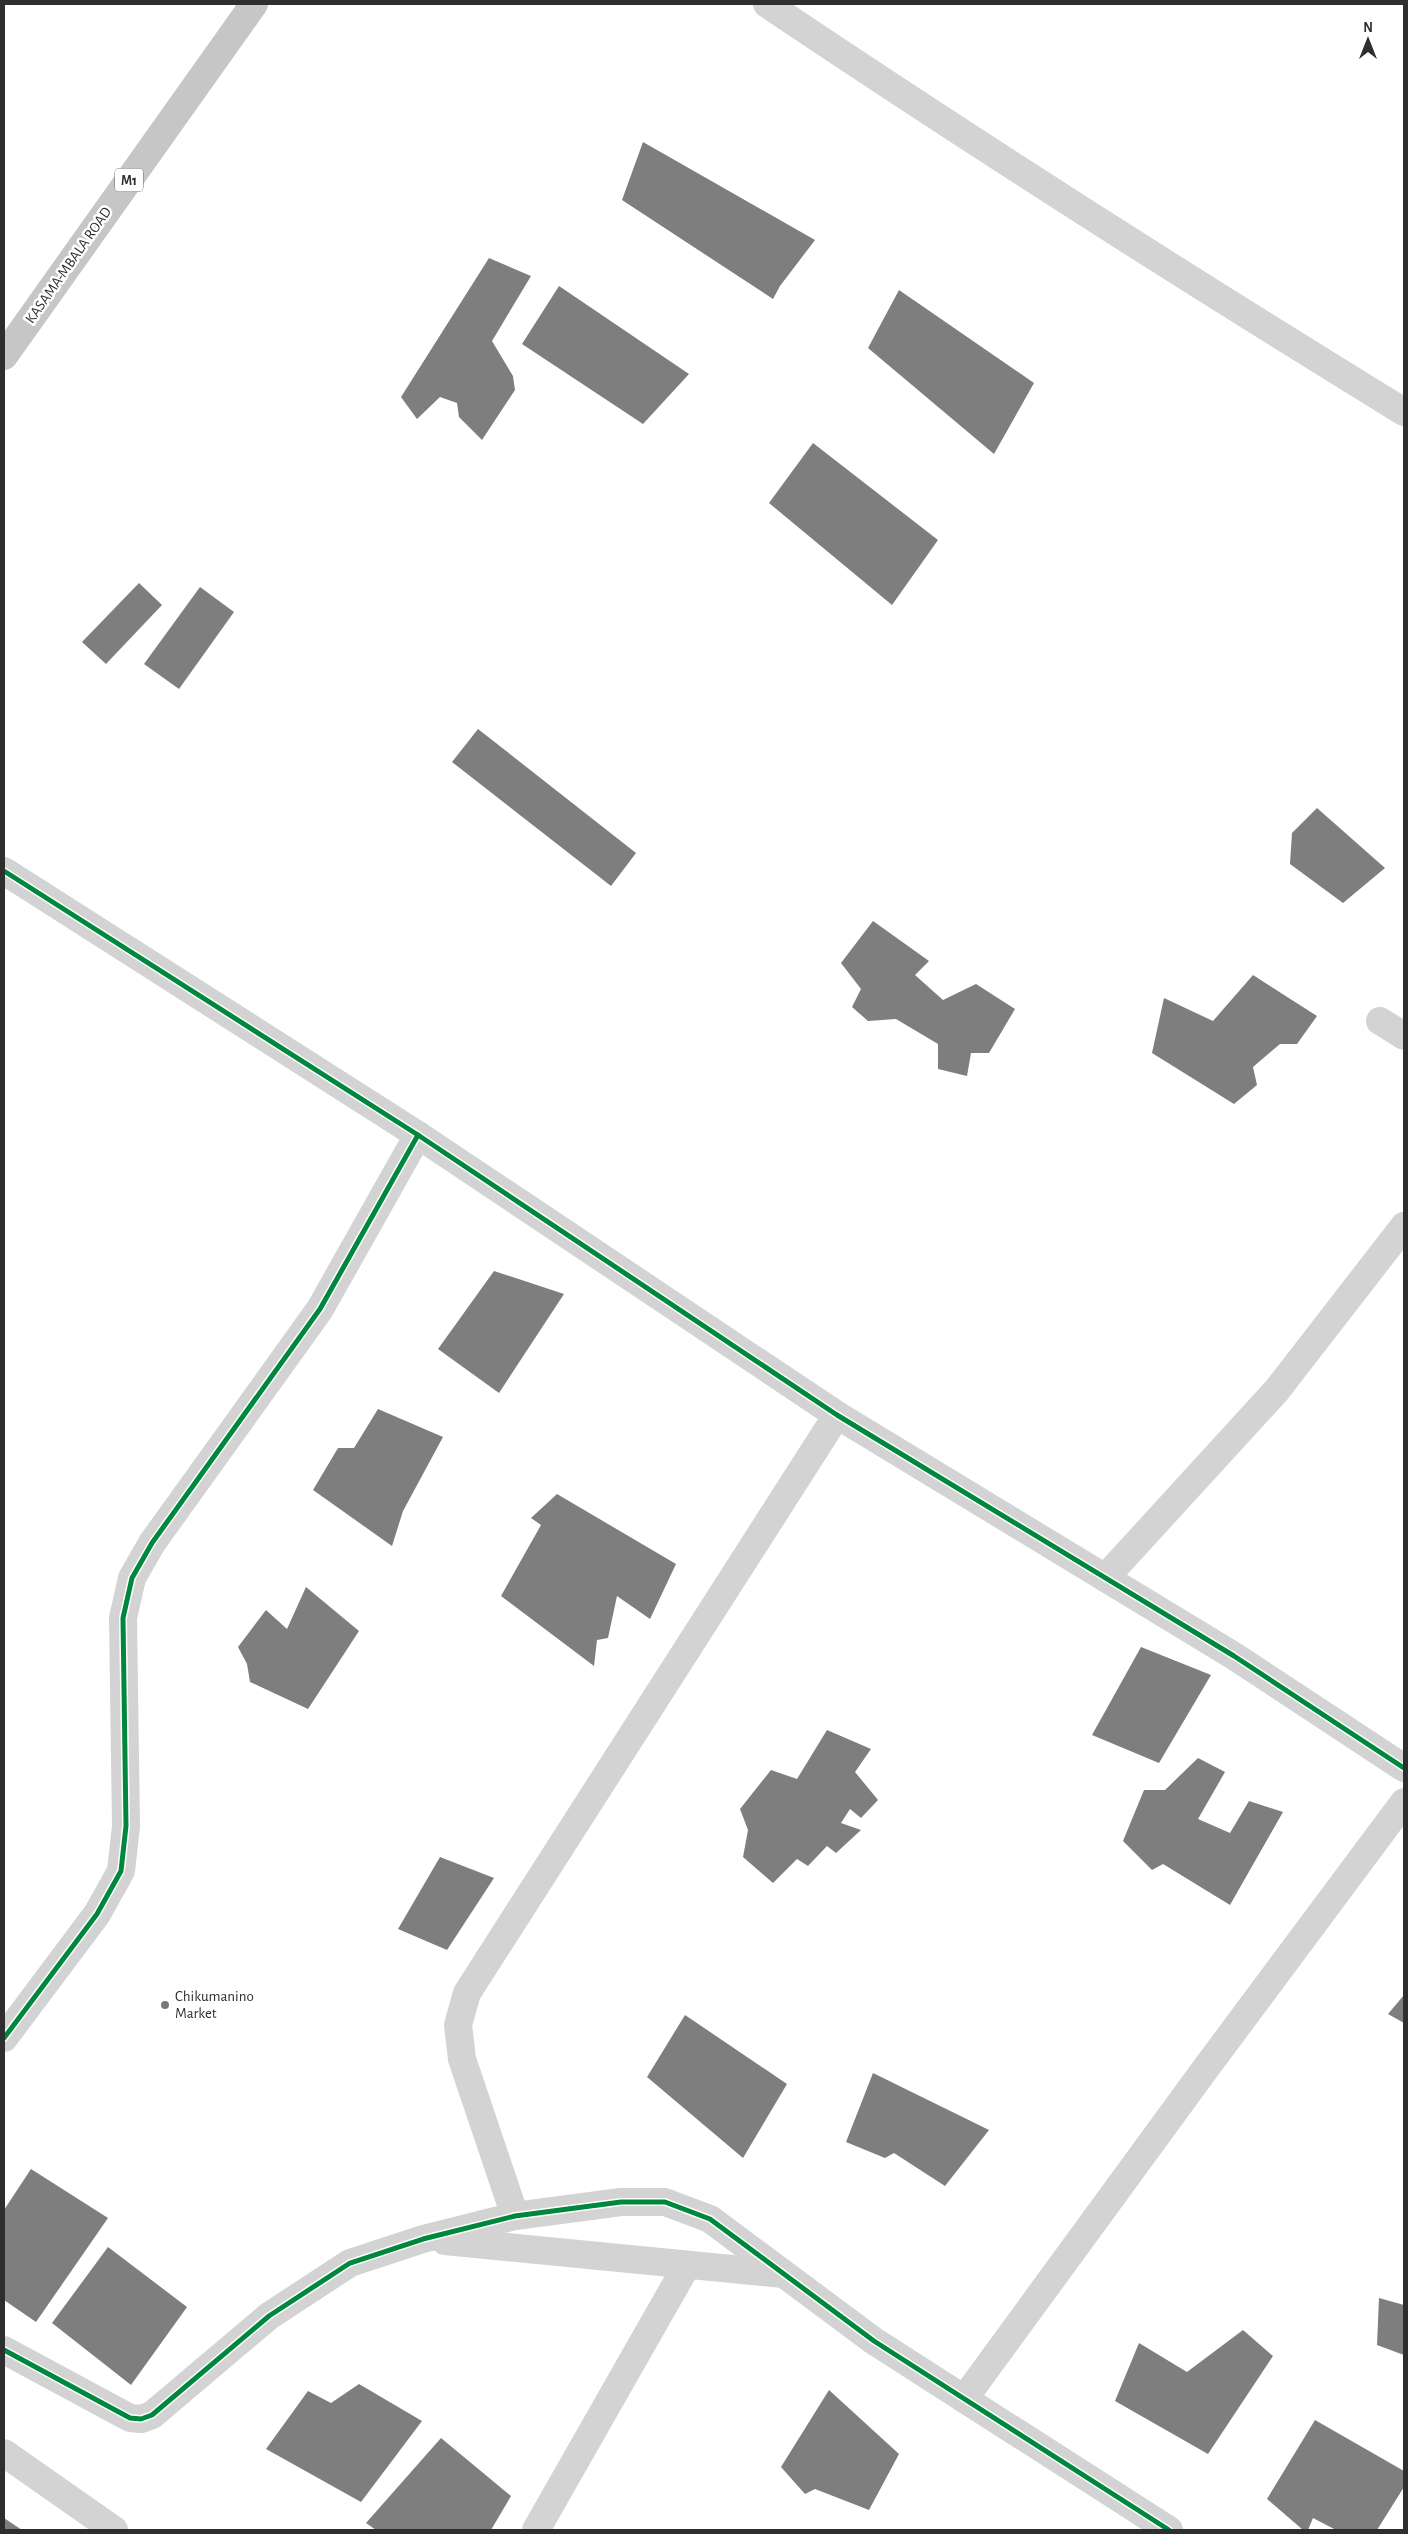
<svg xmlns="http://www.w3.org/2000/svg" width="1408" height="2534" font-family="'Alegreya Sans',sans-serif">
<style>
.building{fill:#7e7e7e}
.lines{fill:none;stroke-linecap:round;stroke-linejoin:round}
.minor{stroke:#d3d3d3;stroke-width:28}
.major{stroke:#c6c6c6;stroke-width:28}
.cycleway-casing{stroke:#fff;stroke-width:8}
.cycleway{stroke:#00873e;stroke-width:5}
.poi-dot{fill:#777;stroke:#fff;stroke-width:2}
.labels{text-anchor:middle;stroke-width:5;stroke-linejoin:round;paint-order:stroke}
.shield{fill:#fff;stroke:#6d6d6d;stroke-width:1}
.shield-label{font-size:14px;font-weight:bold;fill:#2e2e2e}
.street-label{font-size:15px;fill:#2e2e2e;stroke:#fff}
.poi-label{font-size:15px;fill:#2e2e2e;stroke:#fff;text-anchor:start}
</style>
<rect width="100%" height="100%" fill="#fff"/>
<g class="building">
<polygon points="643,142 815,240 780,286 773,299 622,200"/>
<polygon points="489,258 531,276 492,341 513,376 515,390 482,440 459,417 457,403 440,397 417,419 401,397"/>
<polygon points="559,286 689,374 643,424 522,344"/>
<polygon points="899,290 1034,383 994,454 868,348"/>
<polygon points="813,443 938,540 892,605 769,503"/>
<polygon points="139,583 162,605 106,664 82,642"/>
<polygon points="200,587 234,612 179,689 144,664"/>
<polygon points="478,729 636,853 611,886 452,762"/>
<polygon points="1317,808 1385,868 1343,903 1290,864 1292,833"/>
<polygon points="873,921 929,961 915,975 943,1000 976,984 1015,1009 989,1053 971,1053 967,1076 938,1069 938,1044 896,1019 868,1021 852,1007 861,989 841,963"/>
<polygon points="1253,975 1317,1016 1297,1044 1280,1044 1253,1067 1257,1085 1234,1104 1152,1053 1164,998 1213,1021"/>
<polygon points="494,1271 564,1294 499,1393 438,1349"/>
<polygon points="378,1409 443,1437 403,1511 392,1546 313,1490 338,1448 354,1448"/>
<polygon points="557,1494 676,1564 650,1619 617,1596 608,1638 597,1640 594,1666 501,1596 541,1525 531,1518"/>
<polygon points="306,1587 359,1631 308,1709 250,1682 247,1664 238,1647 266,1610 287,1629"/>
<polygon points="1141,1647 1211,1675 1159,1763 1092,1735"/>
<polygon points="827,1730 871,1749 855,1772 878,1800 861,1818 850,1809 841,1823 861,1830 836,1853 827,1846 808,1866 797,1859 773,1883 743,1857 748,1830 740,1809 771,1770 797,1779"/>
<polygon points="1198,1758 1225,1772 1198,1819 1230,1833 1249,1801 1283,1812 1230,1905 1163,1864 1152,1870 1123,1841 1144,1790 1165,1790"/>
<polygon points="440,1857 494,1878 447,1950 398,1929"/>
<polygon points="1404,1995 1404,2023 1388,2014"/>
<polygon points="685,2015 787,2084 743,2158 647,2077"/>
<polygon points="873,2073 989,2130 945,2186 894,2153 885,2158 846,2142"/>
<polygon points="31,2169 108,2218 36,2322 4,2300 4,2210"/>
<polygon points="108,2247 187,2307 131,2385 52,2323"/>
<polygon points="1379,2298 1404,2305 1404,2355 1377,2345"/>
<polygon points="1243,2330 1273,2356 1208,2454 1115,2401 1139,2343 1187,2372"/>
<polygon points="359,2384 422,2421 361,2502 266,2449 308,2391 331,2403"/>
<polygon points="829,2390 899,2454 869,2510 815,2489 805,2494 781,2467"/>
<polygon points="1315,2420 1404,2471 1404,2487 1377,2530 1336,2530 1313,2518 1308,2530 1303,2530 1267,2499"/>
<polygon points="441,2438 511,2496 491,2530 376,2530 366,2523"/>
<polygon points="4,2518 22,2530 4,2530"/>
</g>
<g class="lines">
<g class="minor">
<path d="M767,4C977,145 1189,280 1404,412"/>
<polyline points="4,871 418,1135 837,1415 1234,1656 1404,1768"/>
<polyline points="1380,1021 1404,1036"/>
<polyline points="1105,1578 1277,1390 1404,1226"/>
<polyline points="4,2038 97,1914 121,1871 126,1826 123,1618 132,1578 152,1543 320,1309 418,1135"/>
<polyline points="515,2216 462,2059 458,2025 467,1993 837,1415"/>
<polyline points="445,2241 783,2274"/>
<polyline points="4,2350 130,2418 141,2419 152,2415 269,2316 350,2263 423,2239 515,2216 621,2202 665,2202 710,2219 874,2341 1169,2530"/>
<polyline points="964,2399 1203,2072 1404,1802"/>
<polyline points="4,2453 114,2530"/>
<polyline points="536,2530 687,2265"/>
</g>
<polyline class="major" points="4,356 254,4"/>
<defs>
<g id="cycleway">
<polyline points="4,871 418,1135 837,1415 1234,1656 1404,1768"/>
<polyline points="4,2038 97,1914 121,1871 126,1826 123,1618 132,1578 152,1543 320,1309 418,1135"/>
<polyline points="4,2350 130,2418 141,2419 152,2415 269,2316 350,2263 423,2239 515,2216 621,2202 665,2202 710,2219 874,2341 1169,2530"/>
</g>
</defs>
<use href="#cycleway" class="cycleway-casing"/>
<use href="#cycleway" class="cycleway"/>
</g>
<circle class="poi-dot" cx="165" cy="2005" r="5"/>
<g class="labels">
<rect class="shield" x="115" y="168.5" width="28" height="23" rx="4"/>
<g class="shield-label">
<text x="129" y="185">M1</text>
</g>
<g class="street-label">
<text transform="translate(68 265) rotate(-55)" y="5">KASAMA-MBALA ROAD</text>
</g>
<g class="poi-label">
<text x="175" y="2001">Chikumanino<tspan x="175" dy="17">Market</tspan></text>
</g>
</g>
<rect width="1408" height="2534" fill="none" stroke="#2e2e2e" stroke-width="10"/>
<g transform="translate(1368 40)" stroke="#ffffff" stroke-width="4" paint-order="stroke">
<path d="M0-4L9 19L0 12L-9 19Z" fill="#2e2e2e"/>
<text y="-8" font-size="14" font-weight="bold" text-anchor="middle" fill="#2e2e2e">N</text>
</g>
</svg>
